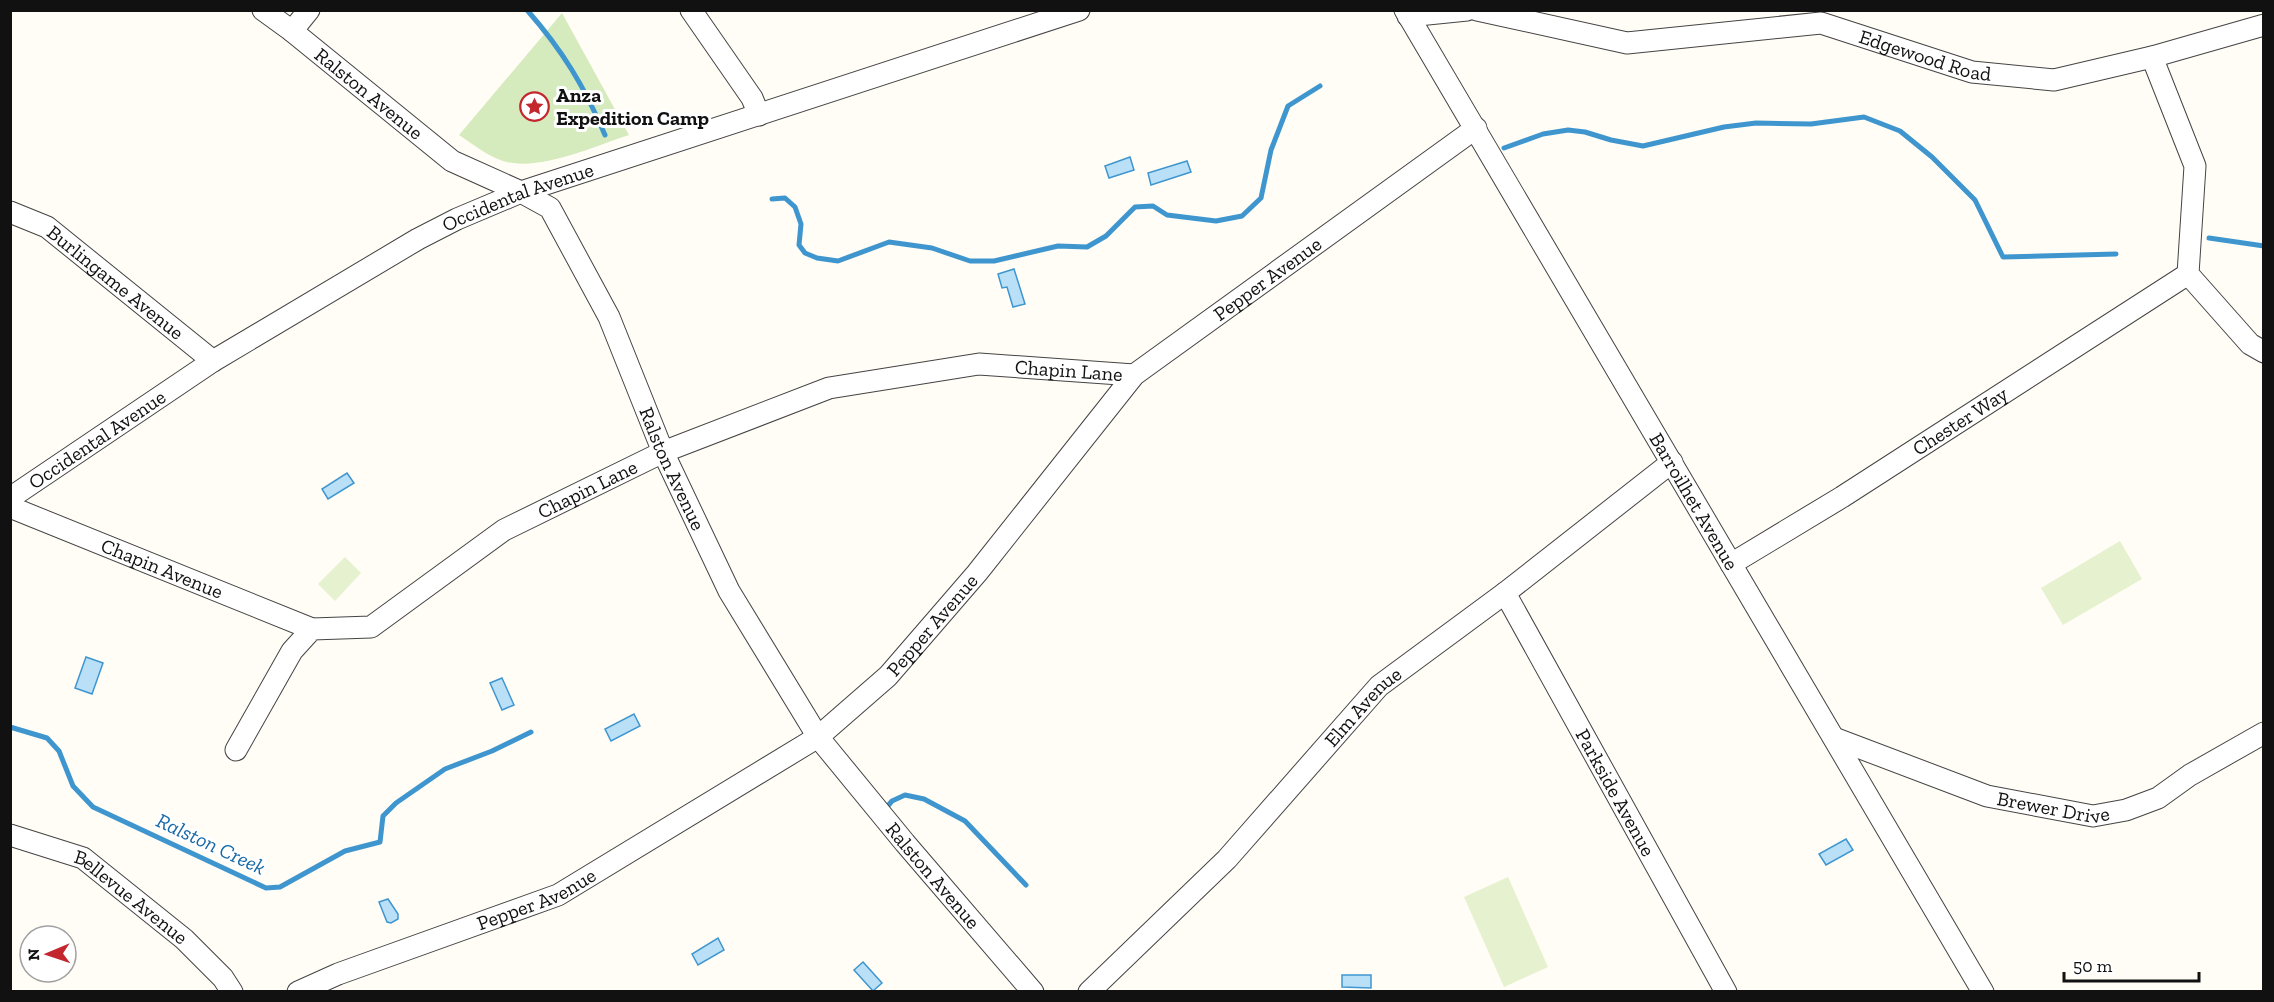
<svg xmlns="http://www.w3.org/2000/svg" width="2274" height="1002" font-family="'Zilla Slab',serif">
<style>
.green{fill:#d5ebbd}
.pitch{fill:#e6f2cf}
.water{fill:#b9e0f7;stroke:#3f96cf;stroke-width:1.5}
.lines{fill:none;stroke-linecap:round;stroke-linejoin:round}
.stream{stroke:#3f96cf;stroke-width:5}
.minor-casing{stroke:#444;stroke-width:23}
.minor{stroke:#fff;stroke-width:21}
.labels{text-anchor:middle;stroke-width:6;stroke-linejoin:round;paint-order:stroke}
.street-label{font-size:20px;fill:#111;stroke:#fff}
.poi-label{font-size:20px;font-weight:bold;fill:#111;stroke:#fff;text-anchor:start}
.water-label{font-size:21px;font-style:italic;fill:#1768a6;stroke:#fff}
</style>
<rect width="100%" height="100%" fill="#fffdf5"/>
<path class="green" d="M562,13L629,135C595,146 539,172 503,161C487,156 473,144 459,135Z"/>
<g class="pitch">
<polygon points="2120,541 2142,579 2063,625 2041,588"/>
<polygon points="345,557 361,573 335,601 318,584"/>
<polygon points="1508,877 1548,967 1504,987 1464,897"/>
</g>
<g class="water">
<polygon points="1130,157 1134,170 1109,178 1105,166"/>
<polygon points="1187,161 1191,172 1151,185 1148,173"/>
<polygon points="1014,269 1025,304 1013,307 1007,287 1002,288 998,274"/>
<polygon points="347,473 354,483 328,499 322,489"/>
<polygon points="86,657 103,663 92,694 75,688"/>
<polygon points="502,678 514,705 502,710 490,683"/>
<polygon points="634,714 640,726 611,741 605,729"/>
<polygon points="1846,839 1853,850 1826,865 1819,854"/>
<polygon points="388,899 398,914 398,919 391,923 387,922 379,902"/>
<polygon points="718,938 724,950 698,965 692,954"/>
<polygon points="863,962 882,983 873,991 854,970"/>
<polygon points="1342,975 1371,975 1371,988 1342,987"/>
</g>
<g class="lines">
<g class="stream">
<path d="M527,10C563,51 584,86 605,135"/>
<polyline points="1504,148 1543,134 1568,130 1585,132 1611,140 1643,146 1724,127 1756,123 1811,124 1864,117 1900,131 1932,157 1975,200 2003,257 2116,254"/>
<polyline points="772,199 785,198 795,207 801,224 799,245 805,253 817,258 838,261 889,242 932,248 970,261 994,261 1058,246 1087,247 1106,236 1135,207 1153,206 1167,215 1216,221 1242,216 1261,198 1271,150 1288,106 1320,86"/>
<polyline points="2209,238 2264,246"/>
<polyline points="10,727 47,738 59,751 73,786 93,807 266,888 280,887 345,851 380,842 383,816 396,803 445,769 492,751 531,732"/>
<polyline points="886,808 892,801 905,795 924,799 965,821 1026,885"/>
</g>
<defs>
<g id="minor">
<path id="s1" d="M263,10L292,31L452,161L521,192L550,208L609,317L663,452L729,591L818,737L905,843L1033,992"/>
<polyline points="691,10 752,98 759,115"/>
<path id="s2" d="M1405,10L1983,992"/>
<path id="s3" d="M1477,10L1627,43L1821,23L1972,72L2054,80L2152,57L2264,25"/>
<polyline points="1408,16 1467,10"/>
<polyline points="292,31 309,10"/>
<polyline points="2152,57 2195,166 2188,274 2250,344 2264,352"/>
<path id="s4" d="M10,212L47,227L213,361"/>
<path id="s5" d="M10,498L213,361L418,239L457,219L521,192L1079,10"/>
<path id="s6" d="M10,507L312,629"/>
<path id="s7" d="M1731,564L1842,497L2188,274"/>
<path id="s8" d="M1505,593L1726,992"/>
<path id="s9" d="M1834,738L1987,796L2093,816L2126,810L2158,798L2190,775L2264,733"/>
<path id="s10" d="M236,750L292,651L312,629L371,627L504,530L663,452L829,388L979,364L1134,375"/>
<path id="s11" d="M10,835L83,858L184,939L223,978L232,992"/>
<path id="s12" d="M298,992L338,974L558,895L818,737L888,676L977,573L1134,375L1476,128"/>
<path id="s13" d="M1089,992L1227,859L1379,686L1505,593L1672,462"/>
</g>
</defs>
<use href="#minor" class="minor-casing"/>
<use href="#minor" class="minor"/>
</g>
<defs>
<symbol id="sight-ring" viewBox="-11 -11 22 22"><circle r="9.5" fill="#fff" stroke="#c4262e" stroke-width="1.5"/><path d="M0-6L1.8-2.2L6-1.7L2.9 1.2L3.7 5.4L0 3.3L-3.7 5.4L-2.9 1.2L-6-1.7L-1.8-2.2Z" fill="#c4262e"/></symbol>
</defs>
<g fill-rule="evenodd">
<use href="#sight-ring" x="518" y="90" width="33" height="33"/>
</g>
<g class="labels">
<g class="street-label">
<text dy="7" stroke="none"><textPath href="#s3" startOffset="458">Edgewood Road</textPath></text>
<text dy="7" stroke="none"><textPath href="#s1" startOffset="135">Ralston Avenue</textPath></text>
<text dy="7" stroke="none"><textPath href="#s5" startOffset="592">Occidental Avenue</textPath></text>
<text dy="7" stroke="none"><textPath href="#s12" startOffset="1228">Pepper Avenue</textPath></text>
<text dy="7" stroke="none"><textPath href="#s4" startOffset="128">Burlingame Avenue</textPath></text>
<text dy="7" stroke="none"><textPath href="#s10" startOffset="964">Chapin Lane</textPath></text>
<text dy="7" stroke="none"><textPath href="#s7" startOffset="270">Chester Way</textPath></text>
<text dy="7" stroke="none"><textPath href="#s5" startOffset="105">Occidental Avenue</textPath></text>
<text dy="7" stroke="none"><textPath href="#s1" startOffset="639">Ralston Avenue</textPath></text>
<text dy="7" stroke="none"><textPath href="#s10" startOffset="460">Chapin Lane</textPath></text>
<text dy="7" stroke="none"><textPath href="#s2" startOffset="570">Barroilhet Avenue</textPath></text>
<text dy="7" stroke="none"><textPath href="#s6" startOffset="164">Chapin Avenue</textPath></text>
<text dy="7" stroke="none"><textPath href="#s12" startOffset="742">Pepper Avenue</textPath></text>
<text dy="7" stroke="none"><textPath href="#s13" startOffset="396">Elm Avenue</textPath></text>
<text dy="7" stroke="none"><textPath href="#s8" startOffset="228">Parkside Avenue</textPath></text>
<text dy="7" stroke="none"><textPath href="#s9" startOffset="231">Brewer Drive</textPath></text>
<text dy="7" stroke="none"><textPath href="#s1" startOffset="1125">Ralston Avenue</textPath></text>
<text dy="7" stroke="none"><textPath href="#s12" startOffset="256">Pepper Avenue</textPath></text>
<text dy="7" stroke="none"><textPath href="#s11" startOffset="138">Bellevue Avenue</textPath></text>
</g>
<g class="poi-label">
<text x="556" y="102">Anza<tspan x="556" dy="23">Expedition Camp</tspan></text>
</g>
<g class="water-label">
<text transform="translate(211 844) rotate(25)" y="7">Ralston Creek</text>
</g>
</g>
<rect width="2274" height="1002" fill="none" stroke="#111111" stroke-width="24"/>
<g transform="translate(48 954) rotate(268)"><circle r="28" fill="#ffffff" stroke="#a0a0a0" stroke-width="1.5"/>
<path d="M0-4.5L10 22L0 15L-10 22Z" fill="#c4262e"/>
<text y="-9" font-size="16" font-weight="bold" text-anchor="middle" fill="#111111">N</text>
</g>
<path d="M2064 972v9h135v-9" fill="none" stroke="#111111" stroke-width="3"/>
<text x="2073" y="972" font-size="18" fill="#111111" stroke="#ffffff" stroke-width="4.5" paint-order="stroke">50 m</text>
</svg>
